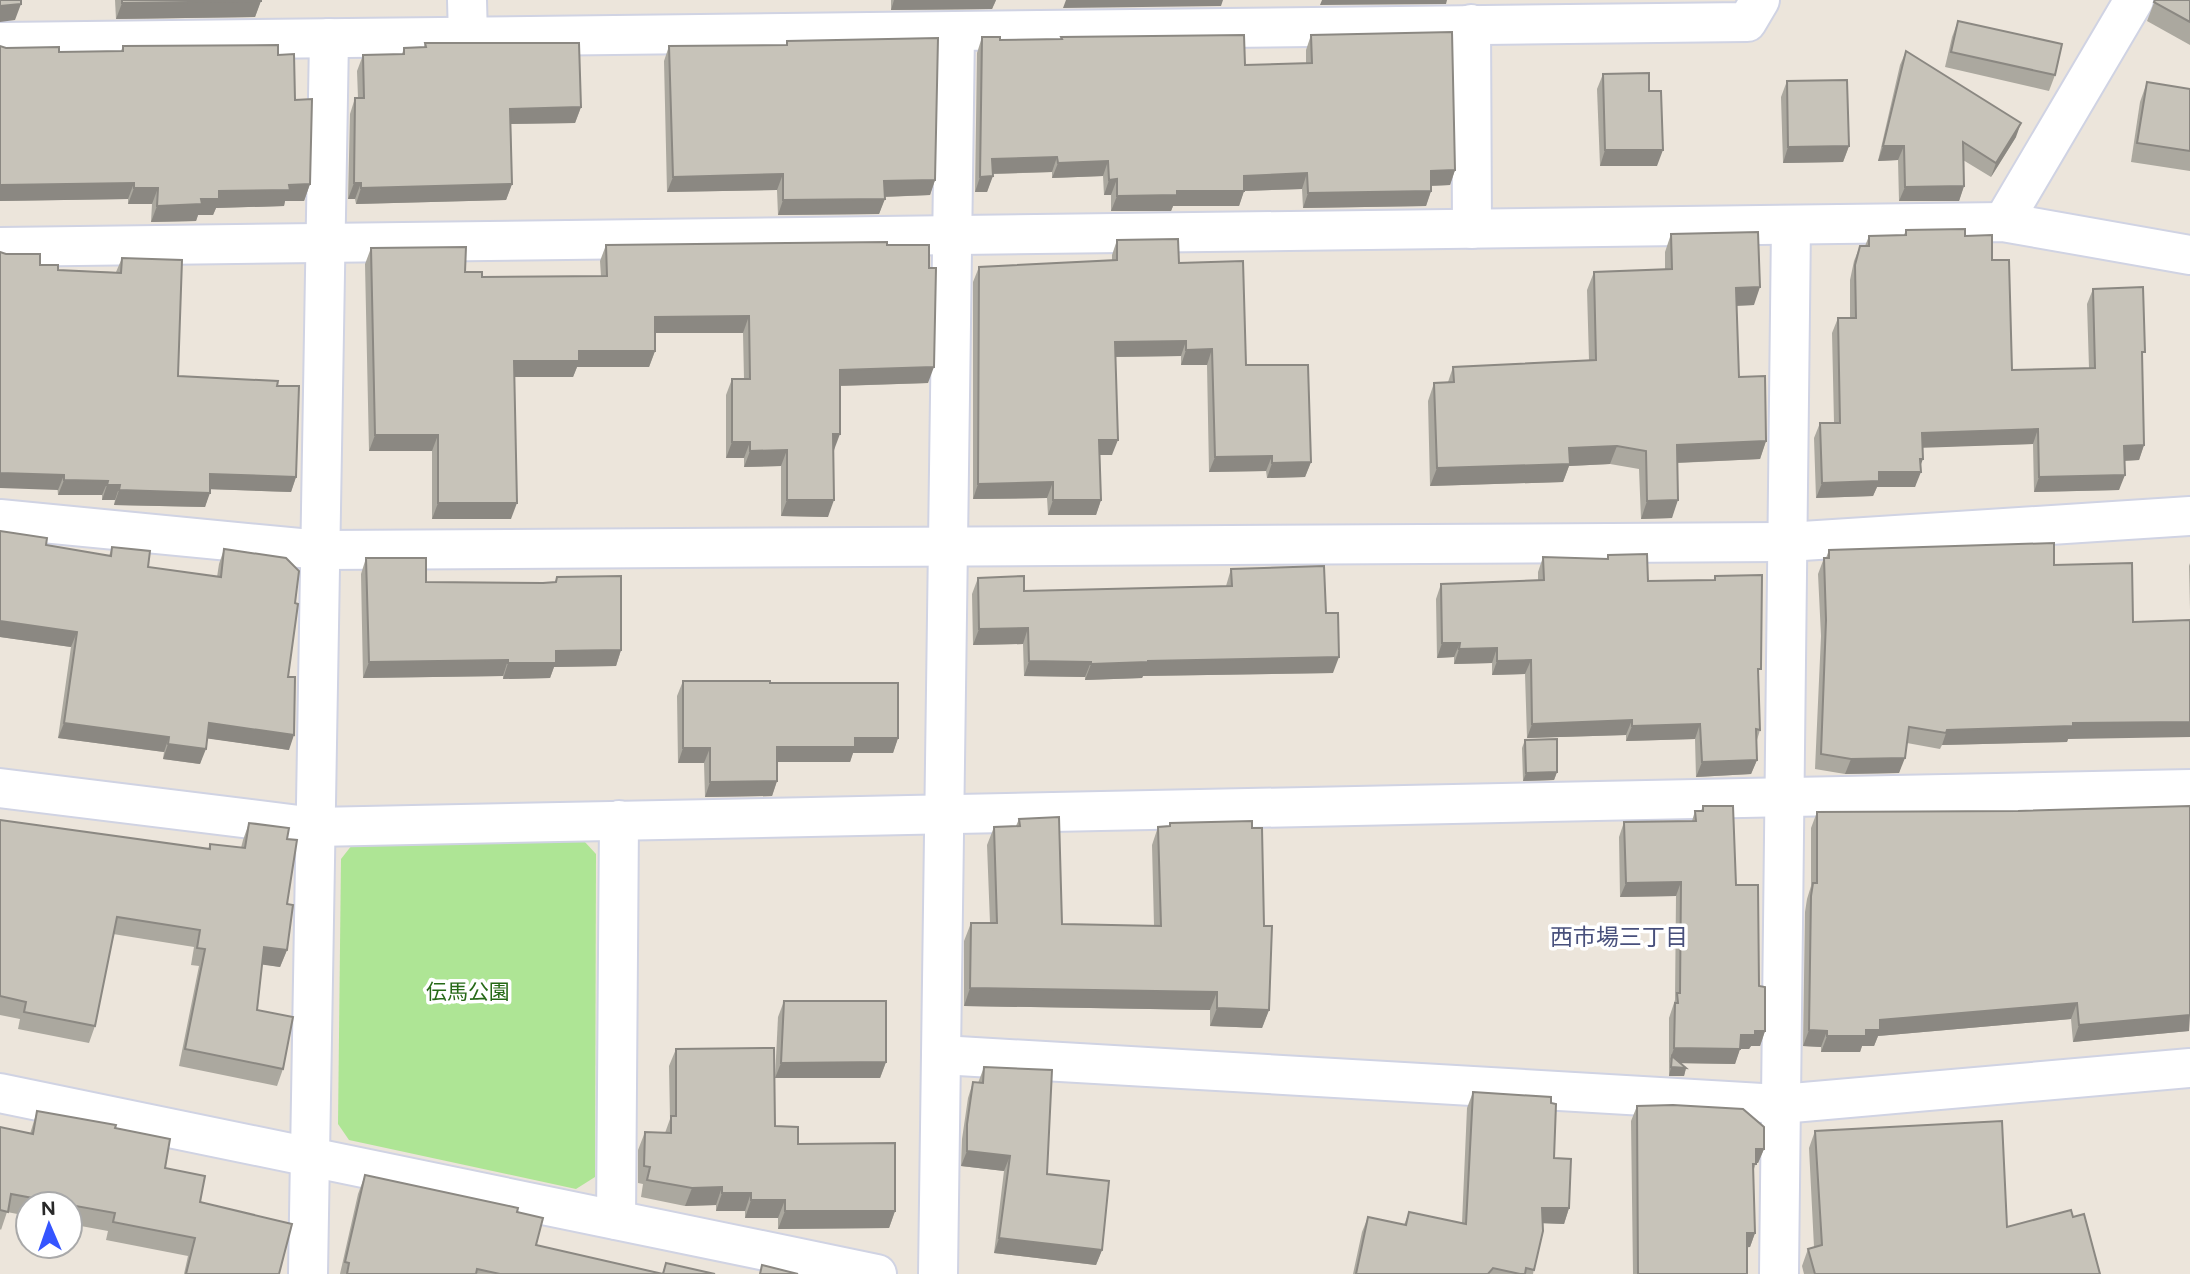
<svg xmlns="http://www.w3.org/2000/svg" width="2190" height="1274" font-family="Figtree,'Noto Sans JP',sans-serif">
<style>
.green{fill:#aee595}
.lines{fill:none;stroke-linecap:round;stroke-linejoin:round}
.street-casing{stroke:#d0d3e3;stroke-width:42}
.street{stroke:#fff;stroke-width:38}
.wall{fill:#aba89f}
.shaded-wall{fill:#8b8882}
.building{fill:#c7c3b9;stroke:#8b8882;stroke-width:2}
.labels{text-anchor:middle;stroke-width:7;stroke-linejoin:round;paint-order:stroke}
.park-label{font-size:21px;fill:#266917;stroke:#fff}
.neighbourhood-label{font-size:23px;fill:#48507c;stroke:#fff}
</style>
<rect width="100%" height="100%" fill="#ece5db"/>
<polygon class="green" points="584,841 596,854 595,1177 576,1189 349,1140 338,1124 341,859 352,845"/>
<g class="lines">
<defs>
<g id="street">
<polyline points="467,0 468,37"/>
<polyline points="1471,24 1472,229"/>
<polyline points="0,42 1747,22 1760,0"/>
<polyline points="2003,222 2134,0"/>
<polyline points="0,247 2003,222 2190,255"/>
<polyline points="0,519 321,550 1787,542 2190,516"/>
<polyline points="0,788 315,827 2190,789"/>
<polyline points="941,1055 1781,1104 2190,1068"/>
<polyline points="0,1093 877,1274"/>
<polyline points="616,1220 619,820"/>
<polyline points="308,1274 329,38"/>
<polyline points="938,1274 955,31"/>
<polyline points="1779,1274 1791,225"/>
</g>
</defs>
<use href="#street" class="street-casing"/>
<use href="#street" class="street"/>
</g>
<g class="wall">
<polygon points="115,0 261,0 255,17 116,19"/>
<polygon points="891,0 996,0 992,9 891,10"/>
<polygon points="2155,0 2190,0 2190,45 2147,21"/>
<polygon points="1958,21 2055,75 2049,91 1945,67 1952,37"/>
<polygon points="1311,35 1455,170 1450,185 1431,186 1431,191 1426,206 1303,208 1302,189 1244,191 1239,206 1173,206 1171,211 1111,211 1111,195 1104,195 1103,176 1052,178 1052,172 993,174 987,192 975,192 977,53 982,37 1000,40 1061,39 1061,37 1245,65 1306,63 1306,50"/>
<polygon points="787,41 935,180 930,195 885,197 879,214 778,215 777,190 667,192 664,61 669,46 786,45"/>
<polygon points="425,43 581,107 575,123 511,124 512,184 506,200 356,204 355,199 348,199 350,114 355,98 358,98 357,71 363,55 402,54 404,48 424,47"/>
<polygon points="0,46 6,48 59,52 121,51 123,46 278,55 295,100 310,184 304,201 285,201 284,206 216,208 213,215 198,215 196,221 151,222 152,204 128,204 128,199 0,201"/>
<polygon points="1906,51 2016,137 1991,177 1963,160 1964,186 1959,201 1899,201 1898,160 1878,161 1900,65"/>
<polygon points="1603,74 1649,91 1657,166 1600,166 1597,89"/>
<polygon points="1787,81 1849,146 1843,162 1783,163 1781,97"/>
<polygon points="2147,82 2190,89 2190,171 2131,162 2140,102"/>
<polygon points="1906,230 1965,236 1992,260 2012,370 2089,368 2087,304 2093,289 2142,360 2144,445 2139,460 2124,461 2119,490 2034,492 2033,444 1923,447 1920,466 1915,487 1877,487 1873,496 1816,498 1814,438 1820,423 1834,423 1832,333 1838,318 1850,318 1850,280 1854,261 1860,246 1865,246 1869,236 1904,235"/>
<polygon points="1671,234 1754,305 1736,306 1739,377 1766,441 1760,459 1678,463 1672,518 1641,519 1639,469 1610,464 1569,466 1563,482 1430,486 1428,401 1434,383 1448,382 1453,367 1589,360 1587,290 1594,272 1665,270 1665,252"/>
<polygon points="1117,240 1179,263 1311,462 1305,477 1267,478 1266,471 1209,472 1207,365 1181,365 1181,356 1115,357 1112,455 1100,455 1101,500 1096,515 1048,515 1047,498 973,499 973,282 979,267 1112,260 1112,255"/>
<polygon points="606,245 887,245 928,383 840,386 828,517 781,516 781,466 744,467 744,458 726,458 726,395 732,379 744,379 743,333 655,333 655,351 649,367 577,367 573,377 514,377 511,519 432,519 432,451 369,451 365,264 371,248 482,277 601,276 600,261"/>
<polygon points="122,258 178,376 277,386 296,477 291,492 210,489 205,507 114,505 115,500 102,500 102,495 58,495 40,265 58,270 116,272"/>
<polygon points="46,545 109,556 112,547 148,567 217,577 219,564 224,549 295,603 288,677 289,750 207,738 200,764 163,759 164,752 58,738 71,647 0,637"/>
<polygon points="1829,550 2054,565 2068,739 2067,742 1942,745 1940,749 1907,743 1899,773 1845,774 1815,769 1821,636 1818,574 1824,558 1826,558"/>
<polygon points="1608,555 1648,581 1714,580 1715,576 1758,677 1760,730 1757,740 1757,760 1751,774 1696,777 1695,739 1626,741 1626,735 1527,738 1525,674 1492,675 1492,663 1454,664 1454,657 1437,658 1436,599 1441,584 1538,580 1538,572 1543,557 1607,559"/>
<polygon points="366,558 426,582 543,583 555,582 557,577 621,650 616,666 554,667 550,678 503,679 503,676 363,678 361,574"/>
<polygon points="2190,563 2190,610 2189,566"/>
<polygon points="1231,569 1326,613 1333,673 1143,676 1142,678 1085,680 1085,677 1024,676 1023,644 973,645 972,594 978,578 1024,591 1226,586"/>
<polygon points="683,681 770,683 898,738 893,753 853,753 850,762 777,762 777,781 772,796 705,797 704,763 678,763 677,696"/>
<polygon points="1525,740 1557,772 1554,780 1523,781 1522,748"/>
<polygon points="1703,806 1736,885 1759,986 1765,1031 1760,1046 1751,1046 1749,1049 1740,1049 1735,1064 1680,1063 1686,1068 1684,1076 1669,1076 1669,1018 1675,1000 1676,896 1620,897 1619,837 1624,822 1692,821 1695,811 1701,811"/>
<polygon points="2190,806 2189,1031 2073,1042 2071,1019 1878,1036 1874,1046 1862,1046 1860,1052 1821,1052 1821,1047 1803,1046 1805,912 1807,899 1811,886 1811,828 1817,812 2018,811"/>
<polygon points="1019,819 1062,924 1154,926 1152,845 1158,827 1169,826 1170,823 1252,828 1264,926 1269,1010 1262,1028 1210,1026 1210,1010 964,1006 964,941 971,923 990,923 987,845 994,827 1016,826"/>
<polygon points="0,820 208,849 210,844 241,848 243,840 249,823 287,839 287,950 280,967 262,964 257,1010 283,1069 277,1086 179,1066 199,966 191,965 194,947 113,934 95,1026 89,1043 18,1029 20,1019 0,1015"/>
<polygon points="784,1001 886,1062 880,1078 775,1078 778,1017"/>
<polygon points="676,1049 798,1144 895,1211 889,1228 778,1229 778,1218 745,1218 745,1211 716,1211 716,1205 685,1206 641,1197 643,1184 638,1183 638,1150 645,1132 665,1133 670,1119 669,1066"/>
<polygon points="984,1067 1047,1174 1102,1250 1096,1265 994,1253 1004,1171 961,1166 962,1139 968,1098 973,1082 978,1083"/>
<polygon points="1473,1092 1554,1158 1569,1208 1564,1224 1543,1223 1533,1274 1353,1274 1362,1232 1368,1217 1404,1225 1409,1212 1462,1223 1467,1108"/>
<polygon points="1637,1106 1764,1149 1758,1163 1756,1163 1753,1172 1755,1233 1750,1247 1747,1247 1747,1274 1633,1274 1631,1121"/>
<polygon points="37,1111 115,1128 165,1168 200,1202 279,1274 184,1274 188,1256 106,1240 108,1231 70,1224 70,1204 28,1204 28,1216 7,1212 1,1230 0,1229 0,1127 30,1134"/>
<polygon points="1815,1131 2007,1227 2073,1217 2100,1274 1804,1274 1802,1266 1808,1249 1814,1247 1809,1148"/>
<polygon points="365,1175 517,1212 536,1245 662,1274 666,1263 715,1274 340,1274 358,1194"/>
</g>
<g class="shaded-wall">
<polygon points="894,0 996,0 992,9 891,10"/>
<polygon points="1066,0 1223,0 1221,6 1063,8"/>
<polygon points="1322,0 1447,0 1446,4 1320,5"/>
<polygon points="261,1 255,17 116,19 122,3"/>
<polygon points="21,4 15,20 0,22 0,6"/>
<polygon points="581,107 575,123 504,124 510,109"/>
<polygon points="2021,123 2016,137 1991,177 1996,163"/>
<polygon points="1849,146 1843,162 1783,163 1788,147"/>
<polygon points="1883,146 1904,146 1898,160 1878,161"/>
<polygon points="1605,150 1663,150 1657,166 1600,166"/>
<polygon points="1057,157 1052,172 987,174 992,159"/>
<polygon points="1108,161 1103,176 1052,178 1058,163"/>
<polygon points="1455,170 1450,185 1425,186 1431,171"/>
<polygon points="1307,173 1302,189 1244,191 1239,206 1173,206 1171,211 1111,211 1117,196 1177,191 1244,176"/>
<polygon points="783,174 777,190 667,192 673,177"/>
<polygon points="993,176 987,192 975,192 980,177"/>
<polygon points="1117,179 1111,195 1104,195 1109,180"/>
<polygon points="935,180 930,195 878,197 884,181"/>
<polygon points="134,183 128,199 0,201 0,185"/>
<polygon points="354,183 361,183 355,199 348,199"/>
<polygon points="310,184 304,201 285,201 284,206 216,208 213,215 198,215 196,221 151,222 157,206 201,199 219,191"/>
<polygon points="512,184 506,200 356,204 361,188"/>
<polygon points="1964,186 1959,201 1899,201 1905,187"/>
<polygon points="134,188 158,188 152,204 128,204"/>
<polygon points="1431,191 1426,206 1303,208 1308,193"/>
<polygon points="885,199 879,214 778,215 783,200"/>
<polygon points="1760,287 1754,305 1729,306 1736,288"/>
<polygon points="749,316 743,333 649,333 655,317"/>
<polygon points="1186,341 1181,356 1109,357 1115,342"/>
<polygon points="1212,349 1207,365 1181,365 1186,350"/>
<polygon points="579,351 655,351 649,367 577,367 573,377 508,377 514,361"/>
<polygon points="934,367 928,383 834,386 840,370"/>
<polygon points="2038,429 2033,444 1917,448 1922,433"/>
<polygon points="833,434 840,434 834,450 828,451"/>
<polygon points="375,435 438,435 432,451 369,451"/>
<polygon points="1099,440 1118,440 1112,455 1094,455"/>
<polygon points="1766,441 1760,459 1671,463 1677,445"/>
<polygon points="732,442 750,442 744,458 726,458"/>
<polygon points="2144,445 2139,460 2118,461 2124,446"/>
<polygon points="1617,446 1610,464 1569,466 1563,482 1430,486 1437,468 1569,448"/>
<polygon points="787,450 781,466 744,467 750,451"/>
<polygon points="1272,456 1266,471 1209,472 1215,457"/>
<polygon points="1920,459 1923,459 1918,472 1921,472 1915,487 1877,487 1873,496 1816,498 1822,483 1879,472"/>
<polygon points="1311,462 1305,477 1267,478 1272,463"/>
<polygon points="0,473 64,475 58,490 0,488"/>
<polygon points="210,474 296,477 291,492 205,489"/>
<polygon points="2125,475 2119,490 2034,492 2039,477"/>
<polygon points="64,480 108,481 102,495 58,495"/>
<polygon points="1053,482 1047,498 973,499 978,484"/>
<polygon points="107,485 120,485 115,500 102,500"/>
<polygon points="119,490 210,493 205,507 114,505"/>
<polygon points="787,500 834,500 828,517 781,516"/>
<polygon points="1053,500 1101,500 1096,515 1048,515"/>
<polygon points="1678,500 1672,518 1641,519 1647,501"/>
<polygon points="438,503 517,503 511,519 432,519"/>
<polygon points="0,621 77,632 71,647 0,637"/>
<polygon points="1028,628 1023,644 973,645 979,629"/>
<polygon points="1442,643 1460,643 1454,657 1437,658"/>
<polygon points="1497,648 1492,663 1454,664 1459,649"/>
<polygon points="621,650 616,666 554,667 550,678 503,679 508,663 556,651"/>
<polygon points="1339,657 1333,673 1143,676 1142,678 1085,680 1091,664 1148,661"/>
<polygon points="508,660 503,676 363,678 369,662"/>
<polygon points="1531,660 1525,674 1492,675 1497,661"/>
<polygon points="1029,661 1091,662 1085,677 1024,676"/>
<polygon points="1632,720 1626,735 1527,738 1532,724"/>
<polygon points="2190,722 2190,737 2068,739 2067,742 1942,745 1947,730 2073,723"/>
<polygon points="64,723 169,737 164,752 58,738"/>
<polygon points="209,723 294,735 289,750 204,738"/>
<polygon points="1700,724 1695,739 1626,741 1632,726"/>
<polygon points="855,738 898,738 893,753 853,753 850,762 772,762 777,747"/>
<polygon points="168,744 206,749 200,764 163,759"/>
<polygon points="683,748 710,748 704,763 678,763"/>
<polygon points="1905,758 1899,773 1845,774 1851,759"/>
<polygon points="1757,760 1751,774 1696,777 1702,762"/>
<polygon points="1557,772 1554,780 1523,781 1526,773"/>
<polygon points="777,781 772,796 705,797 710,782"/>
<polygon points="1681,882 1676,896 1620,897 1626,883"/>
<polygon points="264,947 287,950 280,967 258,964"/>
<polygon points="970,988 1217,992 1210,1010 964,1006"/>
<polygon points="2077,1003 2071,1019 1878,1036 1874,1046 1862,1046 1860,1052 1821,1052 1827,1036 1866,1030 1880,1020"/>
<polygon points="1217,1008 1269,1010 1262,1028 1210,1026"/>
<polygon points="2190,1015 2189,1031 2073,1042 2079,1025"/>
<polygon points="1809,1030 1827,1031 1821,1047 1803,1046"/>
<polygon points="1755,1031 1765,1031 1760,1046 1751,1046 1749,1049 1736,1049 1741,1035"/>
<polygon points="1674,1048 1740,1049 1735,1064 1672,1063 1672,1056 1669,1063"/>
<polygon points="886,1062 880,1078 775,1078 781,1063"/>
<polygon points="1671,1067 1686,1068 1684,1076 1669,1076"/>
<polygon points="1756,1149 1764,1149 1758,1163 1751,1163"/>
<polygon points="967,1151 1010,1156 1004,1171 961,1166"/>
<polygon points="722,1187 716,1205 685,1206 692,1188"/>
<polygon points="722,1193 751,1193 745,1211 716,1211"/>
<polygon points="751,1200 785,1200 778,1218 745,1218"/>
<polygon points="1542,1208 1569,1208 1564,1224 1537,1223"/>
<polygon points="785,1211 895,1211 889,1228 778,1229"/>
<polygon points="1747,1233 1755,1233 1750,1247 1742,1248"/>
<polygon points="999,1238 1102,1250 1096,1265 994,1253"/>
</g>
<g class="building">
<polygon points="0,0 21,0 21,4 0,6"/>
<polygon points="122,0 261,0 261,1 122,3"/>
<polygon points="2155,0 2190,0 2190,22 2154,2"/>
<polygon points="1958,21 2062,44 2055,75 1951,52"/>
<polygon points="1452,32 1455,170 1431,171 1431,191 1308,193 1307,173 1244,176 1244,191 1177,191 1177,195 1117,196 1117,179 1109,180 1108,161 1058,163 1057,157 992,159 993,176 980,177 982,37 1000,37 1000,40 1062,39 1061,37 1244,35 1245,65 1312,63 1311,35"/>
<polygon points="938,38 935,180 884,181 885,199 783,200 783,174 673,177 669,46 787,45 787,41"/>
<polygon points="425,43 579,43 581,107 510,109 512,184 361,188 361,183 354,183 355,98 364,98 363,55 404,54 404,48 426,47"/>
<polygon points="278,45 278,55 294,54 295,100 312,99 310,184 289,185 290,190 219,191 219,199 201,199 202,204 157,206 158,188 134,188 134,183 0,185 0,46 6,48 59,47 59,52 123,51 123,46"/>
<polygon points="1906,51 2021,123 1996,163 1963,142 1964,186 1905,187 1904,146 1883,146"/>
<polygon points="1649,73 1649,91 1661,91 1663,150 1605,150 1603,74"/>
<polygon points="1847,80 1849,146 1788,147 1787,81"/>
<polygon points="2147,82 2190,89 2190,151 2137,143"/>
<polygon points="1965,229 1965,236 1992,235 1992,260 2009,260 2012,370 2095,368 2093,289 2143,287 2145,352 2142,352 2144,445 2124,446 2125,475 2039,477 2038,429 1922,433 1923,459 1920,459 1921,472 1879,472 1879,481 1822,483 1820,423 1840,423 1838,318 1856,318 1855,265 1860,246 1869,246 1869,236 1906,235 1906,230"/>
<polygon points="1758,232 1760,287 1736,288 1739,377 1765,376 1766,441 1677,445 1678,500 1647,501 1646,451 1617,446 1569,448 1570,464 1437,468 1434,383 1454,382 1453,367 1596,360 1594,272 1672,269 1671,234"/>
<polygon points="1178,239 1179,263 1243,261 1246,365 1308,365 1311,462 1272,463 1272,456 1215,457 1212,349 1186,350 1186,341 1115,342 1118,440 1099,440 1101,500 1053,500 1053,482 978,484 979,267 1117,260 1117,240"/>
<polygon points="887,242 887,245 929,245 929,268 936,268 934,367 840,370 840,434 833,434 834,500 787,500 787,450 750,451 750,442 732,442 732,379 750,379 749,316 655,317 655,351 579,351 579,361 514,361 517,503 438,503 438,435 375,435 371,248 466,247 465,272 482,272 482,277 607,276 606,245"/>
<polygon points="0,252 6,254 40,254 40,265 58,265 58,270 121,273 122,258 182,260 178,376 278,381 277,386 299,386 296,477 210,474 210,493 119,490 120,485 107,485 108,481 64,480 64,475 0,473"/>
<polygon points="0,531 47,538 46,545 111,556 112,547 150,551 148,567 221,577 224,549 286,558 299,571 295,603 298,604 288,677 295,677 294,735 209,723 206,749 168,744 169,737 64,723 77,632 0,621"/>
<polygon points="2054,543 2054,565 2132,563 2133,622 2190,620 2190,722 2073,723 2073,726 1947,730 1946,733 1909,727 1905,758 1851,759 1821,754 1826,620 1824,558 1829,558 1829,550"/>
<polygon points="1647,554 1648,581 1715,580 1715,576 1762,575 1761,669 1758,669 1760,730 1756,729 1757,760 1702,762 1700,724 1632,726 1632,720 1532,724 1531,660 1497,661 1497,648 1459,649 1460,643 1442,643 1441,584 1544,580 1543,557 1608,559 1608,555"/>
<polygon points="366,558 426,558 426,582 543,583 556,582 557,577 621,576 621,650 556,651 556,663 508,663 508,660 369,662"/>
<polygon points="1324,566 1326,613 1338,613 1339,657 1148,661 1148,662 1091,664 1091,662 1029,661 1028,628 979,629 978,578 1024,576 1024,591 1232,586 1231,569"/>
<polygon points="683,681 770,681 770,683 898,683 898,738 855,738 855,747 777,747 777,781 710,782 710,748 683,748"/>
<polygon points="1557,739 1557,772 1526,773 1525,740"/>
<polygon points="1703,806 1733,806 1736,885 1758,885 1759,986 1765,987 1765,1031 1755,1031 1755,1035 1741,1035 1740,1049 1674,1048 1675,1003 1678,1003 1677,993 1680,993 1681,882 1626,883 1624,822 1696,821 1695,811 1703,811"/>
<polygon points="2190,806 2190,1015 2079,1025 2077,1003 1880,1020 1880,1030 1866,1030 1866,1036 1827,1036 1827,1031 1809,1030 1811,896 1813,883 1817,883 1817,812 2018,811"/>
<polygon points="1059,817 1062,924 1161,926 1158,827 1170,826 1170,823 1252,821 1252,828 1262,828 1264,926 1272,926 1269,1010 1217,1008 1217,992 970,988 971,923 997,923 994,827 1020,826 1019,819"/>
<polygon points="0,820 210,849 210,844 245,848 249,823 289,828 287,839 297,840 287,904 293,905 287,950 264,947 257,1010 293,1017 283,1069 185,1049 205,949 197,948 200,930 117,917 95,1026 24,1012 26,1002 0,996"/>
<polygon points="784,1001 886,1001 886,1062 781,1063"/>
<polygon points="774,1048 775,1126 798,1127 798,1144 895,1143 895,1211 785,1211 785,1200 751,1200 751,1193 722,1193 722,1187 692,1188 647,1180 650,1167 644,1166 645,1132 671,1133 671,1116 676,1116 676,1049"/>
<polygon points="1672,1056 1686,1068 1671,1067"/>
<polygon points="984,1067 1052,1070 1047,1174 1109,1181 1102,1250 999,1238 1010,1156 967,1151 967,1124 973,1082 983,1083"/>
<polygon points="1473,1092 1551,1097 1551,1103 1556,1104 1554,1158 1571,1159 1569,1208 1542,1208 1543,1231 1534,1270 1526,1268 1525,1274 1520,1274 1493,1268 1488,1274 1356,1274 1368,1217 1406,1225 1409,1212 1466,1224"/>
<polygon points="1673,1105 1743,1109 1764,1127 1764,1149 1756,1149 1756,1164 1753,1164 1755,1233 1747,1233 1747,1274 1638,1274 1637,1106"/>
<polygon points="37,1111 116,1125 115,1128 170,1139 165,1168 205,1176 200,1202 292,1224 279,1274 186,1274 195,1238 113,1222 115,1213 70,1205 70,1204 65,1204 11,1194 8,1212 0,1210 0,1127 33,1134"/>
<polygon points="2002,1121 2007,1227 2071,1210 2073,1217 2084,1214 2100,1274 1815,1274 1808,1249 1822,1245 1815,1131"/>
<polygon points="365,1175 518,1208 517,1212 543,1218 536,1245 663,1274 500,1274 477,1269 476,1274 347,1274 349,1263 345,1262"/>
<polygon points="666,1263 715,1274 663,1274"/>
<polygon points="762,1265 798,1274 760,1274"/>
</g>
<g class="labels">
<g class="park-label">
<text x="468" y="999">伝馬公園</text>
</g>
<g class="neighbourhood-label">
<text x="1619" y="945">西市場三丁目</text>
</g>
</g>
<g transform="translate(49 1225) rotate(358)"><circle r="33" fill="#ffffff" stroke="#a9a9a9" stroke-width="2"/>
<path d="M0-5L12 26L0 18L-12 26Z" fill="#3555ff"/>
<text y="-10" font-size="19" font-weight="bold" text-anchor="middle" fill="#292929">N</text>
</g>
</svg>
